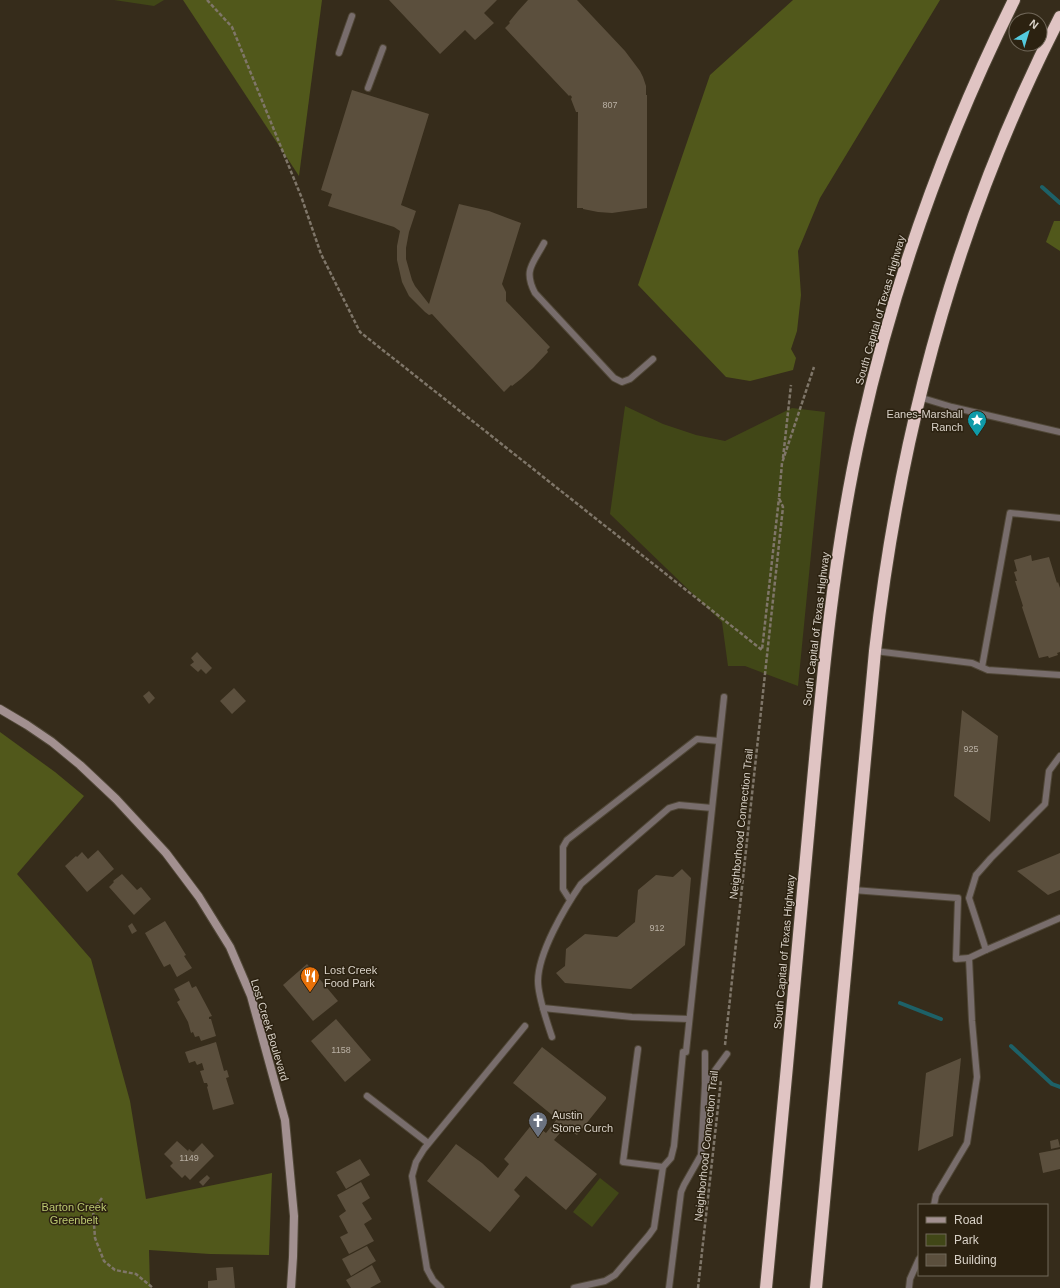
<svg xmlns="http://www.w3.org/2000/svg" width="1060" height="1288" font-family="Arial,sans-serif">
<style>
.green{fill:#414717}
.forest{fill:#51581b}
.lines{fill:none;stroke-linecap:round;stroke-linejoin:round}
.stream{stroke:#1d6168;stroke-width:4}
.building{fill:#5b4f3d}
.lane-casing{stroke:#504737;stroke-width:8}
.secondary-casing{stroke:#504737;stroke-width:10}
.highway-casing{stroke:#504737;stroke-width:14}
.path{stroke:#7f7669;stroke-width:2.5;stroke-dasharray:4 2;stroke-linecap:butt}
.lane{stroke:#786d6c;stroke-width:6}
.secondary{stroke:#a29090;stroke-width:8}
.highway{stroke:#e0c4c3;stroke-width:12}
.labels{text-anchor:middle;stroke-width:3;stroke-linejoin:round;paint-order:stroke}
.number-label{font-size:9px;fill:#bab1a5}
.street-label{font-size:11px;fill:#d9d2c8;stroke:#2c2211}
.poi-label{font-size:11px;fill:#d9d2c8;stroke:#2c2211;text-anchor:start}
.park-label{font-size:11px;fill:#bbc870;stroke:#2c2211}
</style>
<rect width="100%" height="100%" fill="#362c1b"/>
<g class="green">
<polygon points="114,0 164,0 154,6"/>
<polygon points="625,406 663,424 696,435 725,441 792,408 825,412 798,686 745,666 728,666 722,622 610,514"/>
<polygon points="600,1178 619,1193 592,1227 573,1212"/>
</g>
<g class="forest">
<polygon points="183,0 322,0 299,176"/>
<polygon points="793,0 940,0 820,198 798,251 801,295 797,331 791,349 796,358 793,370 750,381 726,377 638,285 710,75"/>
<polygon points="1054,221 1060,221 1060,251 1046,242"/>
<polygon points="0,732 55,772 84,796 17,874 91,959 130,1101 146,1199 272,1173 269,1255 210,1254 149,1250 150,1288 0,1288"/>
</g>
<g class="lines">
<g class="stream">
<polyline points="1042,187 1060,203"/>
<polyline points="900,1003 941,1019"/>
<polyline points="1011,1046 1052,1084 1060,1087"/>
</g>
</g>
<g class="building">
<polygon points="389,0 497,0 484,13 494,23 475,40 465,30 440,54"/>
<polygon points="528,0 577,0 625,51 640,71 643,77 646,86 646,95 647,95 647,208 612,213 598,212 583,209 583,208 577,208 578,112 576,112 571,99 572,97 570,95 569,96 505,28 510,23 509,22 518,11"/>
<polygon points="352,90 429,114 401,205 416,211 409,232 406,248 406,259 412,280 415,286 429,304 459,204 489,211 521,223 502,284 506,292 506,301 550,347 547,350 548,352 533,368 521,379 512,386 511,385 504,392 432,314 429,315 425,312 409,296 402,282 397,260 397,246 400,231 394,227 328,206 332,194 321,190"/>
<polygon points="1031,555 1032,561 1049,557 1057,583 1058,582 1060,588 1060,652 1057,653 1058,655 1049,658 1048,656 1039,658 1022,607 1023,606 1015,581 1017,581 1014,572 1017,571 1014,560"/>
<polygon points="197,652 212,668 206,674 201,669 198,672 190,665 194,662 191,658"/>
<polygon points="234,688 246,701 232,714 220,701"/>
<polygon points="149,691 155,698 149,704 143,696"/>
<polygon points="962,710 998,736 990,822 954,796"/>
<polygon points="98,850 114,869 87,892 65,866 76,856 77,857 82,852 88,859"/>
<polygon points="1060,853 1060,890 1048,895 1017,871"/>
<polygon points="682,869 691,878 685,945 631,989 565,983 556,973 565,966 566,949 585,934 617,937 635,922 638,890 656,875 673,877"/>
<polygon points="122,874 137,890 141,887 151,899 134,915 109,887 114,882 113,881"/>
<polygon points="165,921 186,955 184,956 192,968 177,977 170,964 164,967 145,933"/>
<polygon points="132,923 137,931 132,934 128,926"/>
<polygon points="307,964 338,1001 313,1021 283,985"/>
<polygon points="189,981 192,988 196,986 212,1016 209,1017 209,1019 211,1019 216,1036 201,1041 199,1036 195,1037 193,1032 191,1033 188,1022 177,1002 180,1000 174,989"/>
<polygon points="336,1019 371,1060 345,1082 311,1041"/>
<polygon points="216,1042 224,1071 227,1070 229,1077 226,1078 234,1104 213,1110 207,1087 208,1086 207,1083 204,1083 200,1071 204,1070 202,1063 197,1065 195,1061 189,1063 185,1052"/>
<polygon points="542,1047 606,1097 606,1099 577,1135 572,1132 566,1126 554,1140 597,1174 566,1210 526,1176 514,1190 520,1196 490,1232 427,1181 456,1144 482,1163 498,1178 509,1164 504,1159 533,1123 546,1133 557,1119 513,1083"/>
<polygon points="961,1058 953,1136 918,1151 926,1073"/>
<polygon points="1058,1139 1060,1147 1051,1149 1050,1141"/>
<polygon points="177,1141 188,1151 189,1149 193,1152 202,1143 214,1156 190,1180 185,1175 182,1178 170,1166 173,1163 164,1154"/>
<polygon points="1060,1149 1060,1169 1043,1173 1039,1153"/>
<polygon points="360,1159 370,1175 346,1189 336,1172"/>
<polygon points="207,1175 210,1178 203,1186 199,1182"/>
<polygon points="361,1182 370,1198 362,1203 372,1219 364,1224 374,1241 349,1254 340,1237 348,1233 339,1216 346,1211 337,1195"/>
<polygon points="367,1246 376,1261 351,1276 342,1259"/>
<polygon points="372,1265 381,1282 370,1288 351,1288 346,1280"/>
<polygon points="233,1267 235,1288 208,1288 208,1281 217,1280 216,1268"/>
</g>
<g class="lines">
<defs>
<g id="lane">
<polyline points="339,53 352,16"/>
<polyline points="368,88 383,48"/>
<path d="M544,243C533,264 523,270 535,293L614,378L622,382L630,379L653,359"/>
<polyline points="919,397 952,407 1060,432"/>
<polyline points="875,651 972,663 988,670 1060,675"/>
<polyline points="982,667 1010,513 1060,518"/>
<polyline points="1060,756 1049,771 1045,804 991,858 976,875 969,898 986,950 1060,918"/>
<polyline points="853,890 958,898 956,959 969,958 972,1021 977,1077 967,1143 936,1195 934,1205"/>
<polyline points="570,900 563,889 563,847 567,840 697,739 719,741"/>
<polyline points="969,958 986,950"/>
<polyline points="543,1008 632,1017 689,1019"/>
<path d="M552,1037C547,1022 538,997 538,981C538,953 565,907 581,884L669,808L679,805L712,808"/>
<polyline points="638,1049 623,1162 663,1167"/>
<polyline points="686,1052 724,697"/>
<polyline points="705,1053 705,1084 727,1054"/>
<polyline points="367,1096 428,1143"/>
<polyline points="441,1288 433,1280 427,1269 412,1176 416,1162 424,1149 525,1026"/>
<polyline points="574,1288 605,1281 615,1275 649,1235 654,1228 663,1167 671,1158 674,1146 683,1052"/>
<polyline points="669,1288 681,1192 684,1185 701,1155 705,1084"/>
<polyline points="909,1288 910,1279 919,1259"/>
</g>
<polyline id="secondary" points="0,709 27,725 52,742 80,765 116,799 166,853 199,897 230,947 251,996 285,1120 294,1216 293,1257 291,1288"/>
<g id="highway">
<path d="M766,1288C781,1134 795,979 809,825C821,693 832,560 861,430C894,281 946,137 1014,0"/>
<path d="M816,1288L875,651C900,431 958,215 1060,17"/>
</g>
</defs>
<use href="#lane" class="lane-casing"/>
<use href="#secondary" class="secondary-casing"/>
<use href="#highway" class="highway-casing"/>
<g class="path">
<polyline points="207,0 232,27 301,196 321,254 360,332 762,650 779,498"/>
<polyline points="783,458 791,385"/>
<polyline points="725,1045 783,507 779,498 782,463 814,367"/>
<polyline points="102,1198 93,1210 95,1238 104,1261 115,1270 136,1274 153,1288"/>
<polyline points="698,1288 721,1080"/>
</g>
<use href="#lane" class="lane"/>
<use href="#secondary" class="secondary"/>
<use href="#highway" class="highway"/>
</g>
<defs>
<symbol id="sight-pin" viewBox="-11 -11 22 30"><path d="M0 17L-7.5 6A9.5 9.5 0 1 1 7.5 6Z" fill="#0f9aa8" stroke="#2c2211"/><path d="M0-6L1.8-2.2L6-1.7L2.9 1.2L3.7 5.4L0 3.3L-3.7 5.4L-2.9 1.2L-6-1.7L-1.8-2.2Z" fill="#fff"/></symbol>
<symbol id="restaurant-pin" viewBox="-11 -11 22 30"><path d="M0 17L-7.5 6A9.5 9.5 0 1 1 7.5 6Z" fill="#e8710a" stroke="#2c2211"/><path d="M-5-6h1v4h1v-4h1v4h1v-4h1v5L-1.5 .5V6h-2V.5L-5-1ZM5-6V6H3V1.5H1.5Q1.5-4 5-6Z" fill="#fff"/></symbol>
<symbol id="church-pin" viewBox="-11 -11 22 30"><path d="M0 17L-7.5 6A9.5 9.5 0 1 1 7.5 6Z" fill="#6b7280" stroke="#2c2211"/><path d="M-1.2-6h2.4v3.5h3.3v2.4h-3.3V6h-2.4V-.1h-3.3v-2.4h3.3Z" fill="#fff"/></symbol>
</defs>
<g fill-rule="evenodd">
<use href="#sight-pin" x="966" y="409" width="22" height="30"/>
<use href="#restaurant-pin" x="299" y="965" width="22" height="30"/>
<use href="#church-pin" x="527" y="1110" width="22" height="30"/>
</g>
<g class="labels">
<g class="number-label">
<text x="610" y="108">807</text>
<text x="971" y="752">925</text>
<text x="657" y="931">912</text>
<text x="341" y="1053">1158</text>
<text x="189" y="1161">1149</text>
</g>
<g class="street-label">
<text transform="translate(880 310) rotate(-74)" y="4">South Capital of Texas Highway</text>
<text transform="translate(816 629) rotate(-83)" y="4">South Capital of Texas Highway</text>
<text transform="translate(741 824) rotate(-84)" y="4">Neighborhood Connection Trail</text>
<text transform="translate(784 952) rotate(-85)" y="4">South Capital of Texas Highway</text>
<text transform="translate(270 1030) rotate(73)" y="4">Lost Creek Boulevard</text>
<text transform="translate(706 1146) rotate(-84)" y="4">Neighborhood Connection Trail</text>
</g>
<g class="poi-label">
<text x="963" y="418" text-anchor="end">Eanes-Marshall<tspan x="963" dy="13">Ranch</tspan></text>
<text x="324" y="974">Lost Creek<tspan x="324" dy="13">Food Park</tspan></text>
<text x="552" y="1119">Austin<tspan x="552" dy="13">Stone Curch</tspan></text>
</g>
<g class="park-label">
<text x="74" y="1211">Barton Creek<tspan x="74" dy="13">Greenbelt</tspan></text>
</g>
</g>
<rect x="918" y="1204" width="130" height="72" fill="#2c2211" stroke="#71685a"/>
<rect x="926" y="1217" width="20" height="6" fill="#a29090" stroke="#71685a"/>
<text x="954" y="1224" font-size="12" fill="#d9d2c8">Road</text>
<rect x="926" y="1234" width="20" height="12" fill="#414717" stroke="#71685a"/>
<text x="954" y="1244" font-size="12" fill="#d9d2c8">Park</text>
<rect x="926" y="1254" width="20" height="12" fill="#5b4f3d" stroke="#71685a"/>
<text x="954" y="1264" font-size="12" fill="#d9d2c8">Building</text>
<g transform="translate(1028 32) rotate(38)"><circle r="19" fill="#2c2211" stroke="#71685a"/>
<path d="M0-3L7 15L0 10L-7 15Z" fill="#54cade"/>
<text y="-6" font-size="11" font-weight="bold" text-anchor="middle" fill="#d9d2c8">N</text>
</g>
</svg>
